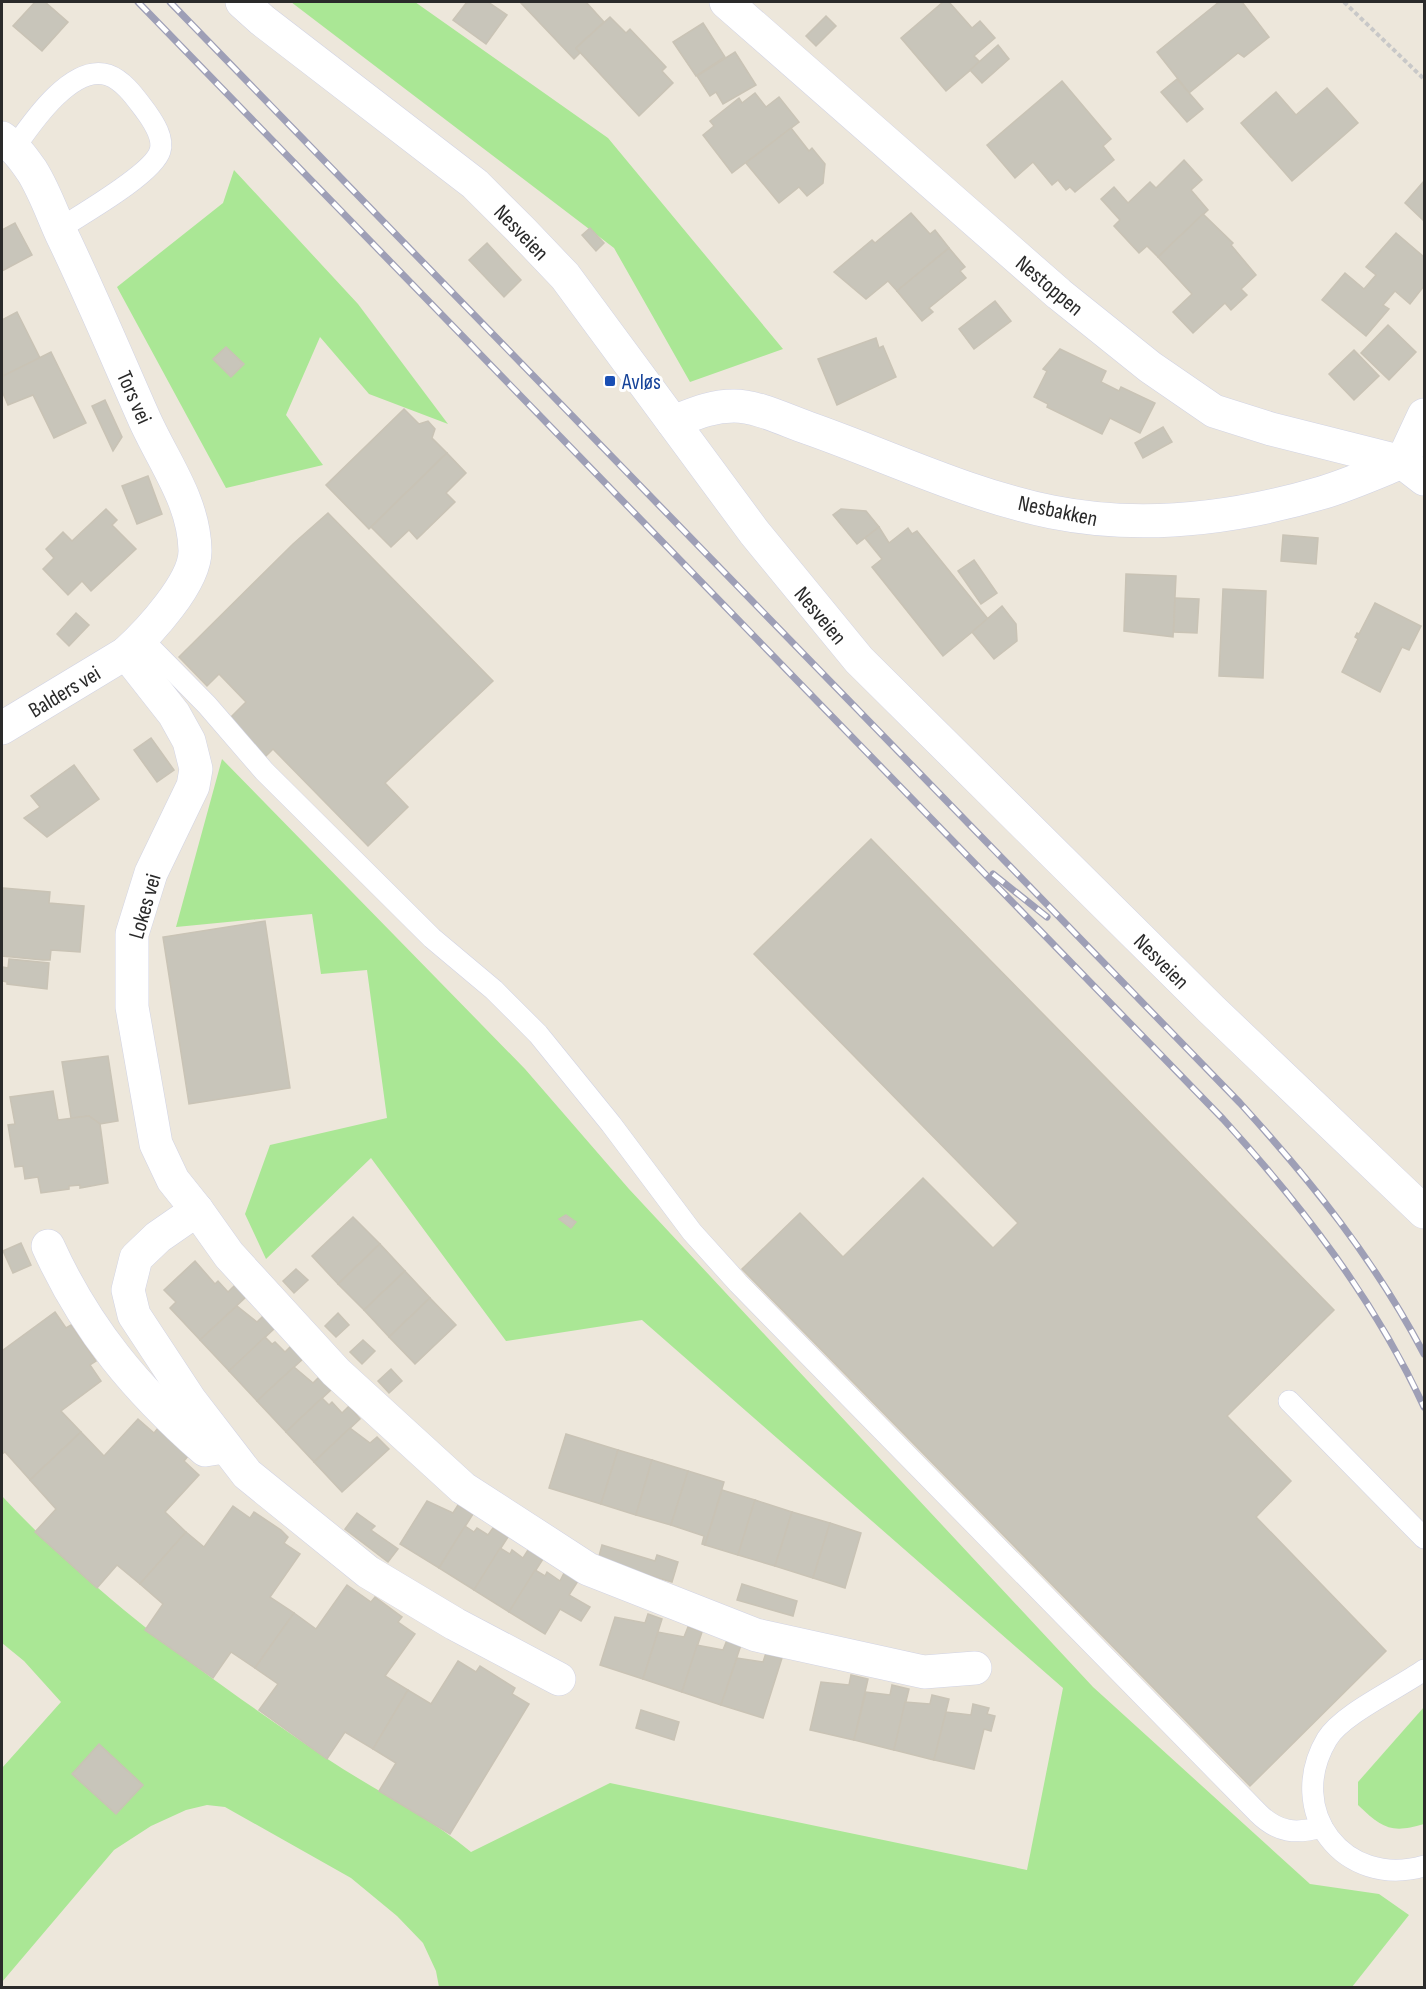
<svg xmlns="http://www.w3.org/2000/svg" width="1426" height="1989" font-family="'Sofia Sans Condensed',sans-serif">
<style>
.green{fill:#aae795}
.building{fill:#c8c5ba;stroke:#c9c3b5;stroke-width:1.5}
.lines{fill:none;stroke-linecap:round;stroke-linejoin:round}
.service-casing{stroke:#d1d3e4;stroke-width:22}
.minor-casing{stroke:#d1d3e4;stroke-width:34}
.tertiary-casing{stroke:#d1d3e4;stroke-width:34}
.path{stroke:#c8c8c8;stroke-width:4;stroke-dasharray:4.5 3;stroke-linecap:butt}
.service{stroke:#fff;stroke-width:21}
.minor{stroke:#fff;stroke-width:33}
.tertiary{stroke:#fff;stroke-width:33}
.rail-casing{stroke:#9e9fb6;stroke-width:7}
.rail{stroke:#fff;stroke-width:4.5;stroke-dasharray:14;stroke-linecap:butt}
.transit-dot{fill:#1a4fb4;stroke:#fff;stroke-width:2}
.labels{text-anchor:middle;stroke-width:6;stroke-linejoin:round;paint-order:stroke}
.street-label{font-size:22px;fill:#2a2a2a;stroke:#fff}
.transit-label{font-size:22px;fill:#164399;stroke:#fff;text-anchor:start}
</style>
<rect width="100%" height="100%" fill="#ede7db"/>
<g class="green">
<polygon points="291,2 415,2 608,138 783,349 690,382 614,248"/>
<polygon points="234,170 358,304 448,424 369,394 320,337 286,415 323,465 226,488 117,287 223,203"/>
<path d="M222,759L525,1069L629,1189L1093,1687L1310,1884L1379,1894L1409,1915L1352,1987H439L436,1971L423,1943L397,1916L351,1878L225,1807L207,1805L186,1810L151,1826L114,1850L2,1982V1768L61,1702L24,1661L2,1643V1496C98,1599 210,1679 326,1758C374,1790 427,1815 471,1852L610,1783L1027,1870L1063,1688L642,1320L506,1341L371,1158L266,1259L245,1214L270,1145L387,1118L367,970L321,974L312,914L176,927Z"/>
<path d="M1424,1707V1824C1391,1834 1382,1828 1358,1805V1782Z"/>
</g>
<g class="building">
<polygon points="35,2 45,2 68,22 42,51 13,26"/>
<polygon points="467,2 488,2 507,15 486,44 453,20"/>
<polygon points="520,2 586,2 604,22 576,48 580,53 574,59"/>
<polygon points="943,2 949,2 972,28 980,21 995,38 974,56 980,62 946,91 901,38"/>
<polygon points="1219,2 1242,2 1269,37 1244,57 1238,53 1189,93 1157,52"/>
<polygon points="826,16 836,26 816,46 806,36"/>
<polygon points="610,17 626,33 630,29 666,67 662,71 673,83 639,116 576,48"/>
<polygon points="703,23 725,57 696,76 673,42"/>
<polygon points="998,45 1009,59 982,83 970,70"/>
<polygon points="735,52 756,85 723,104 716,92 710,96 697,76"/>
<polygon points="1177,79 1203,109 1187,122 1161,92"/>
<polygon points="1062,81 1111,139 1103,146 1114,160 1075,192 1070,187 1066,190 1058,180 1052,185 1033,162 1015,178 987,145"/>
<polygon points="1327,88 1358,123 1292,181 1241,123 1276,92 1296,115"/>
<polygon points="755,93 766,107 779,97 799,122 732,173 703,135 714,126 710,121 739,98 742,103"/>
<polygon points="791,128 809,151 812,148 825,164 823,183 807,196 799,187 779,203 746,163"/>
<polygon points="1184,160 1202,180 1191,190 1208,210 1158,257 1147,246 1139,253 1114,226 1120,220 1101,199 1114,187 1128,203 1150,182 1156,188"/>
<polygon points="1424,181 1424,221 1405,203"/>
<polygon points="911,213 930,234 935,230 949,248 897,291 888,281 866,299 834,272 872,240 875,243"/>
<polygon points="1203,214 1233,243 1231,245 1256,275 1241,289 1247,295 1231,310 1225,303 1193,333 1173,312 1192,294 1158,257"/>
<polygon points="15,223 32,255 2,271 2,230"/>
<polygon points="590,228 604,243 596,251 582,235"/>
<polygon points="1396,233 1424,257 1424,286 1410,304 1395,291 1383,305 1389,309 1366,336 1322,300 1345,273 1364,289 1376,275 1366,267"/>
<polygon points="487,243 521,280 504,297 469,260"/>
<polygon points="949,248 965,267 960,271 966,278 929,308 933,312 922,321 897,291"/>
<polygon points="995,301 1011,321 974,349 959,329"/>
<polygon points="17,312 40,358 3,376 2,320"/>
<polygon points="1388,325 1416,352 1389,380 1361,353"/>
<polygon points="876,338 879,348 883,346 896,377 837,405 818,359"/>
<polygon points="226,347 244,364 231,377 213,359"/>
<polygon points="1060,349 1106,371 1101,382 1119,391 1121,387 1155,403 1140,433 1110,418 1102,434 1047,407 1048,404 1034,397 1047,371 1043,369"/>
<polygon points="1354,350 1379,376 1354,400 1329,374"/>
<polygon points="51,352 86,423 54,438 33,395 8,405 2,391 3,376"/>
<polygon points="105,400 122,437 113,451 92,406"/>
<polygon points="404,409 419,424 428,421 435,429 432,438 447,453 369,529 326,485"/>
<polygon points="1163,427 1172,442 1143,458 1135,443"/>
<polygon points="447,453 466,473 446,493 455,502 417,539 409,530 391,547 371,527"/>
<polygon points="148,476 162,514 137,524 122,486"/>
<polygon points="106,509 117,520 112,525 136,549 91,591 82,581 68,595 43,569 54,558 46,549 63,532 72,541"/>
<polygon points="841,509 866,511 879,527 857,544 833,515"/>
<polygon points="328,513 493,681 385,783 408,807 368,846 273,749 264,758 228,720 246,702 219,674 207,686 179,657 293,544"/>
<polygon points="879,527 889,543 908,528 912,534 917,531 988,619 943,656 872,567 882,559 865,538"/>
<polygon points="1283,535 1318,538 1316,564 1281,561"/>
<polygon points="974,560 997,593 981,604 958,571"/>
<polygon points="1126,574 1176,576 1173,637 1124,631"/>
<polygon points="1223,589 1266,591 1263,678 1219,676"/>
<polygon points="1175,598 1199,599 1197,633 1174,632"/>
<polygon points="1375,603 1421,626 1409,650 1402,647 1380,692 1342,672 1358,639 1355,637 1357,633 1359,634"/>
<polygon points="1002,606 1016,624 1017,641 994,659 972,632"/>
<polygon points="76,613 89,625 69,646 57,634"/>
<polygon points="151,738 174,770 157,782 134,750"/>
<polygon points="74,765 99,799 47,837 24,818 40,807 31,796"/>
<polygon points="871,839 1334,1310 1227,1416 1291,1481 1256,1517 1386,1651 1250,1786 742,1269 800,1213 843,1257 923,1178 993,1248 1018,1223 754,954"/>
<polygon points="3,888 50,892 49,903 84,906 80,952 51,950 50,960 43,960 2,956"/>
<polygon points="265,921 290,1088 189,1104 163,937"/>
<polygon points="9,959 49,963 47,989 7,984 7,982 2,981 2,967 8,968"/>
<polygon points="108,1056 118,1121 100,1124 89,1116 71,1118 62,1062"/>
<polygon points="53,1091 58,1120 89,1116 100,1124 108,1183 80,1188 80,1185 69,1186 69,1189 41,1193 38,1177 25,1179 23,1166 15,1167 8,1125 15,1124 10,1097"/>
<polygon points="566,1215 576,1222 571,1228 559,1219"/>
<polygon points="353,1217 380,1244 338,1284 312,1256"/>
<polygon points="21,1243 31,1265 13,1273 3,1251"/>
<polygon points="380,1244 405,1271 364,1310 338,1284"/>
<polygon points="195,1261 215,1284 218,1281 228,1292 235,1285 246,1297 200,1340 170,1308 176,1302 164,1290"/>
<polygon points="296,1269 308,1280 294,1293 283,1281"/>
<polygon points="405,1271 430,1298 389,1337 364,1310"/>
<polygon points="430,1298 456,1325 415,1364 389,1337"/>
<polygon points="237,1306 257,1322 264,1315 275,1328 229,1371 200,1340"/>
<polygon points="55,1312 66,1328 71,1325 96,1361 90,1365 101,1381 61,1411 81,1432 30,1480 5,1452 2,1454 2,1351"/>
<polygon points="338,1313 349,1325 336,1337 325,1326"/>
<polygon points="265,1337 272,1344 275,1342 285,1352 292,1345 304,1358 257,1401 229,1371"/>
<polygon points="363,1340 375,1351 362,1364 350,1352"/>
<polygon points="294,1367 313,1383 320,1376 332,1389 286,1432 257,1401"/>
<polygon points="391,1369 402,1381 389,1393 378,1381"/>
<polygon points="322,1398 329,1405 332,1402 342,1413 349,1406 360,1419 314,1462 286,1432"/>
<polygon points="138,1419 154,1433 158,1428 188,1456 184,1461 199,1475 165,1512 186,1532 140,1584 117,1565 97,1588 35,1532 56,1509 30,1480 81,1432 104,1456"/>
<polygon points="350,1428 370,1443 377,1437 389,1449 342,1492 314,1462"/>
<polygon points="566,1434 618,1450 601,1504 549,1488"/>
<polygon points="618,1450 652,1460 636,1515 601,1504"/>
<polygon points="652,1460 688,1471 671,1525 636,1515"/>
<polygon points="688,1471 724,1482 705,1545 702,1544 704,1536 671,1525"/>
<polygon points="722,1490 755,1500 738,1555 705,1545"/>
<polygon points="755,1500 792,1512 775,1566 738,1555"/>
<polygon points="427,1501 453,1513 458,1505 473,1514 439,1568 400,1544"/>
<polygon points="233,1506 250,1518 254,1512 281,1530 288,1537 284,1543 300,1554 270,1597 294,1613 255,1668 231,1652 213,1678 145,1630 163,1604 140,1584 186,1532 204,1547"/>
<polygon points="792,1512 830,1523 813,1578 775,1566"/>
<polygon points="357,1513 375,1526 371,1530 398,1549 388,1562 345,1529"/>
<polygon points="830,1523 861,1533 845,1588 813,1578"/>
<polygon points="465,1526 474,1532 477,1528 488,1535 493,1528 508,1537 474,1590 439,1568"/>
<polygon points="602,1545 655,1561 657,1555 678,1562 672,1582 598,1560"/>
<polygon points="500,1548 510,1554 512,1550 523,1558 528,1550 543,1559 509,1612 474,1590"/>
<polygon points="535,1570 545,1576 547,1572 560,1581 564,1573 578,1581 569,1595 590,1607 581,1621 560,1609 545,1634 509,1612"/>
<polygon points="742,1584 797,1601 793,1616 737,1600"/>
<polygon points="347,1585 371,1602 375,1597 402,1617 398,1622 415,1634 385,1676 408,1690 373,1749 345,1732 327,1759 259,1710 278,1684 255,1668 294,1613 316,1629"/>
<polygon points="648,1614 662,1619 643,1679 600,1665 615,1617 645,1623"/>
<polygon points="688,1627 702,1632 682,1692 643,1679 658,1632 684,1637"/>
<polygon points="727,1640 741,1645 721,1705 682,1692 697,1645 723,1650"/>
<polygon points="766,1653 782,1658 763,1718 721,1705 737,1658 763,1662"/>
<polygon points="458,1661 476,1672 480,1666 515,1688 512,1694 529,1704 450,1834 379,1791 396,1763 373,1749 408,1690 431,1704"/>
<polygon points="851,1675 868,1679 854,1740 810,1730 821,1682 849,1685"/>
<polygon points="892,1685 909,1689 894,1750 854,1740 866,1692 890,1695"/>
<polygon points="932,1695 949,1699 934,1760 894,1750 905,1702 930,1704"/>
<polygon points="973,1704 989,1708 987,1714 995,1716 991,1731 984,1729 974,1769 934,1760 946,1712 971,1715"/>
<polygon points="641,1710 679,1722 674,1740 636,1728"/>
<polygon points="99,1744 143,1785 116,1814 72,1774"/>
</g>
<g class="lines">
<defs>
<g id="service">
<path d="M15,147C31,124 72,63 108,75C125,81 137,100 147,113C154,123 164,138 160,151C153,174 82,214 59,229"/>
<path d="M142,639L207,705L264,771L432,938L494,990L538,1034L611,1124L692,1232L738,1283L1258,1813C1278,1833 1296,1834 1322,1827"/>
<polyline points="1289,1401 1424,1538"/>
<path d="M1424,1670C1399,1688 1342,1714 1327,1739C1284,1811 1344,1889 1424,1866"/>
</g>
<g id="minor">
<polyline points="726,2 1059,294 1150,367 1214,411 1271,429 1402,462 1424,479"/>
<path d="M2,138C15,147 23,158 32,171C44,190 52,213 61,233C90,293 116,355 143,416C162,460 194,500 195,550C196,582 148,633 126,653L2,728"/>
<path d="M673,422C694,414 711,406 734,406C757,406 785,420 808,428C888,456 968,495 1052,512C1142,530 1233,519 1321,493C1348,485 1375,473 1402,462L1424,415"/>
<polyline points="126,653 174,714 189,741 196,769 193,786 151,873 132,934 132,1007 156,1144 173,1180 197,1210"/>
<path d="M48,1246C86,1330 137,1390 205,1450L224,1447"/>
<polyline points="559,1679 455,1624 368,1572 247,1474 190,1400 134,1315 128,1290 136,1258 158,1237 197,1210 229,1255 336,1372 463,1488 588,1569 756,1635 924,1672 975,1668"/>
</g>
<polyline id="tertiary" points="242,2 262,20 475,184 522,231 565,276 754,532 859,660 1211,1009 1424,1212"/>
</defs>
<use href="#service" class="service-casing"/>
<use href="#minor" class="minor-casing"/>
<use href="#tertiary" class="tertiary-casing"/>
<polyline class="path" points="1344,2 1424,79"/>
<use href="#service" class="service"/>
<use href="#minor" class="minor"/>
<use href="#tertiary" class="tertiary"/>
<defs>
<g id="rail">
<path d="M138,2L1223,1119C1303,1207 1374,1299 1424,1407"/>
<path d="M170,2L1240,1103C1312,1182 1374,1259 1424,1354"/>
<polyline points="993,874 1047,917"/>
</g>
</defs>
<use href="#rail" class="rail-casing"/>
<use href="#rail" class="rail"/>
</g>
<rect class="transit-dot" x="604" y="375" width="12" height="12" rx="3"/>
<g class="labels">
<g class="street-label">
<text transform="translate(522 232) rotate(46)" y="8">Nesveien</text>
<text transform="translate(1050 285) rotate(40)" y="8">Nestoppen</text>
<text transform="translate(135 397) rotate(66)" y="8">Tors vei</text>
<text transform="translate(1058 510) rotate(12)" y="8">Nesbakken</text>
<text transform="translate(821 615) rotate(50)" y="8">Nesveien</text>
<text transform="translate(64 691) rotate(-31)" y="8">Balders vei</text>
<text transform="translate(144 906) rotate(-74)" y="8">Lokes vei</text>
<text transform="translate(1162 961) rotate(45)" y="8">Nesveien</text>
</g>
<g class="transit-label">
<text x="622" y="389">Avløs</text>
</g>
</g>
<rect width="1426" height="1989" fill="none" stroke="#2a2a2a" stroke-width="6"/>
</svg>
